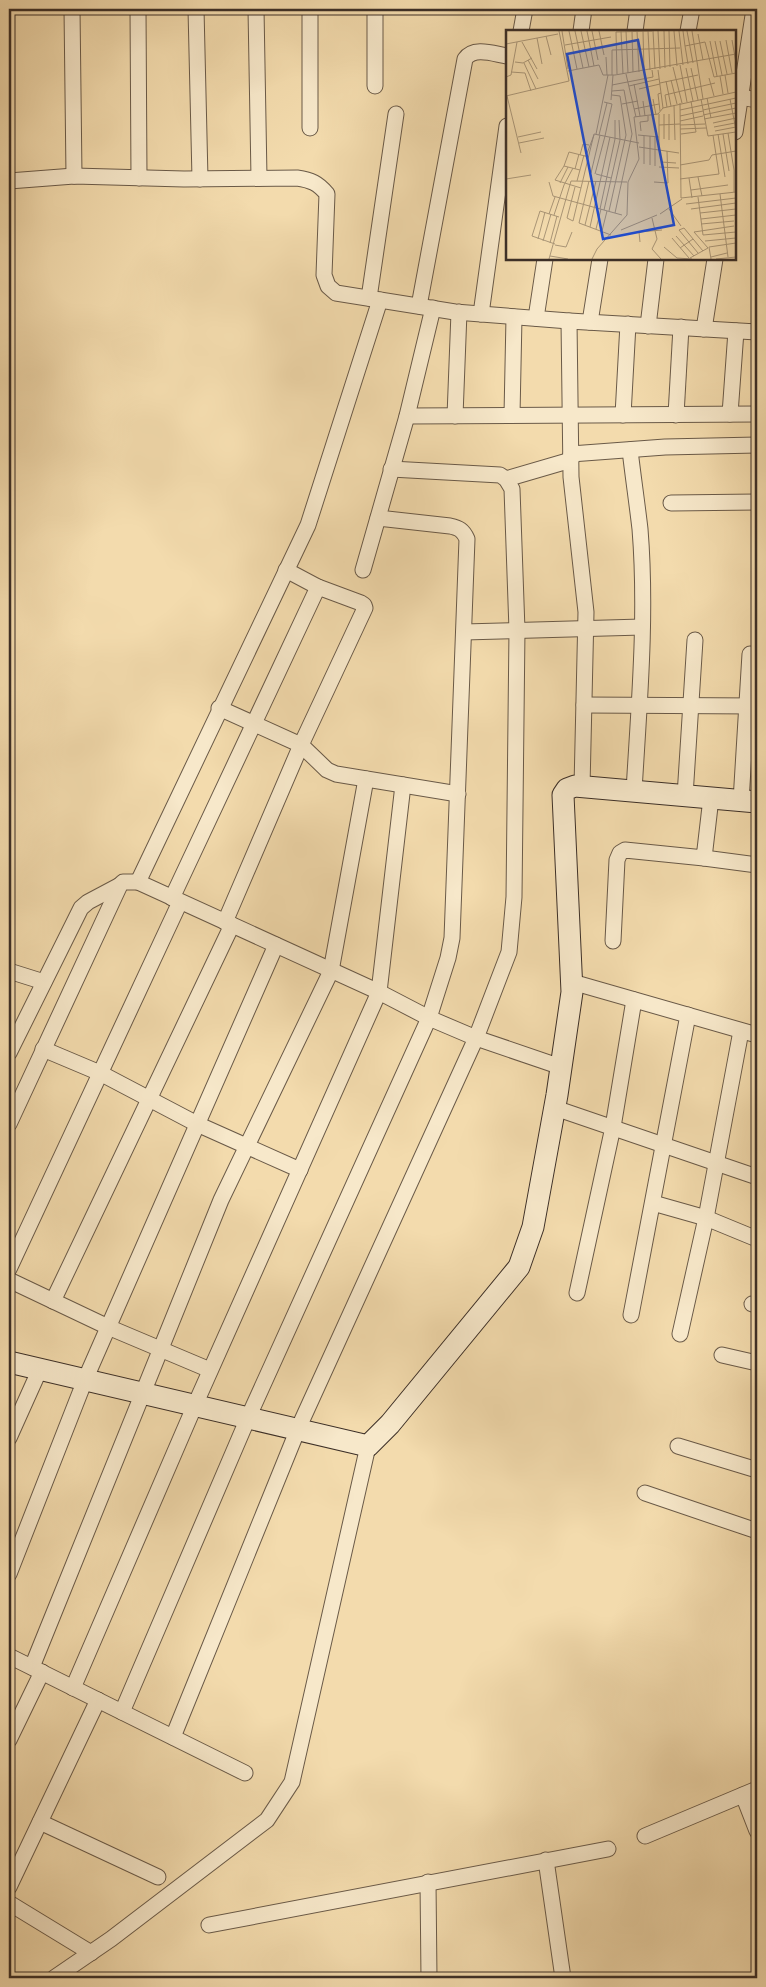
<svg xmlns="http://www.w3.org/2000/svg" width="766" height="1987" font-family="'IM FELL French Canon',serif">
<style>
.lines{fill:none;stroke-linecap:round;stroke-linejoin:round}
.street-casing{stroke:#6a5a48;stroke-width:17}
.secondary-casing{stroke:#3c2f27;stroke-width:23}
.street{stroke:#f7e8ca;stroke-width:15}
.secondary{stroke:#f7e8ca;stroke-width:21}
.inset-road{fill:none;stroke:#aa9677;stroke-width:1}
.view{fill:#1d4ed8;fill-opacity:0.15;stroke:#1d4ed8;stroke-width:2.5}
.inset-edge{fill:none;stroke:#3c2f27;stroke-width:2.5}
</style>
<rect width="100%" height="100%" fill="#f3dbad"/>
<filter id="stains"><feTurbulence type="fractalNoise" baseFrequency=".004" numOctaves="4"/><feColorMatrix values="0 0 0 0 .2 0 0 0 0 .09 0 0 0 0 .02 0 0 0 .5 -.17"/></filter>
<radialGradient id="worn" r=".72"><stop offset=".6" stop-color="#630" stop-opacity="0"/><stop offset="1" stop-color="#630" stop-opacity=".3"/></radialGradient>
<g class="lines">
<defs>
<g id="street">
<polyline points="72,9 74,176"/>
<polyline points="138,9 139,178"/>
<polyline points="196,9 200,179"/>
<polyline points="256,9 259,178"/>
<polyline points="375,9 375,86"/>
<polyline points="521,31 525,9"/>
<polyline points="581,31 584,9"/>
<polyline points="635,31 638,9"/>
<polyline points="688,31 692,9"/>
<polyline points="735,96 757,100"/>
<polyline points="310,128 310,9"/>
<polyline points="735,132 754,9"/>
<path d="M9,181L74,176L184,179L297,178C311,180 318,183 327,194L324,275L328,286L336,293L455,312L569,321L757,332"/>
<polyline points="369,298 396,114"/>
<path d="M419,306L465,59C474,46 494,54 507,56"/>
<polyline points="481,314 507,126"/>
<polyline points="536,318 545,259"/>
<polyline points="569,321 571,477 586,612 582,787"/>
<polyline points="590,322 600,259"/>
<polyline points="648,326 656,259"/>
<polyline points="704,329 715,259"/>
<polyline points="730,414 736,331"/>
<polyline points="512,415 514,317"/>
<polyline points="623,415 628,324"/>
<polyline points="676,415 681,327"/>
<polyline points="407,416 757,414"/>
<polyline points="455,416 459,312"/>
<path d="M630,450C633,476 637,503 640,529C647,616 639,705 634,791"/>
<polyline points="571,454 665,447 757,445"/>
<polyline points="506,479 571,460"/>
<polyline points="671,503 757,502"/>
<polyline points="363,570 407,416 433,308"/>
<polyline points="464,632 642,627"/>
<polyline points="584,705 757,706"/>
<polyline points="219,708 301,745 327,770 336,774 458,794"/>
<polyline points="685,796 695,640"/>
<polyline points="741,801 750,654"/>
<polyline points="704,858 757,865"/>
<polyline points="138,882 308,525 380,300"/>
<polyline points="172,898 318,587"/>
<polyline points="225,922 301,745 365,608 364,605 361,603 318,587 286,570"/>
<polyline points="613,941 617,860 620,853 625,850 704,858 711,798"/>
<polyline points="9,971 44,982"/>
<polyline points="572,982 757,1035"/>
<polyline points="43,1049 100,1073 197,1124 300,1170"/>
<polyline points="9,1053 81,908 88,902 120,885"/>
<polyline points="555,1108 757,1177"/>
<polyline points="9,1124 120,885 123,882 138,882 379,992 429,1018 476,1038 561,1067"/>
<polyline points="653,1203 706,1218 757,1239"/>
<polyline points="9,1269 180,902"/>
<polyline points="9,1280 108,1327 210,1370"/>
<polyline points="577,1293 613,1127 634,1000"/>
<polyline points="53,1301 232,925"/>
<polyline points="752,1304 757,1305"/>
<polyline points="631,1315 688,1015"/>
<polyline points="680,1334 706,1218 741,1031"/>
<polyline points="722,1355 757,1363"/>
<polyline points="9,1438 40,1369"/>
<polyline points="678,1446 757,1470"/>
<polyline points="645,1493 757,1531"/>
<polyline points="9,1574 85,1380 276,945"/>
<polyline points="9,1656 245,1773"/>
<polyline points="32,1667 221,1200 331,971 366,779"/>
<polyline points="73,1688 195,1405 379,992 403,785"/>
<path d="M122,1712L248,1418L429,1018L448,958L452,938L467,539C463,530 459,528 450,526L378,518"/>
<polyline points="173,1737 298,1429 476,1038 509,952 514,897 517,630 512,489 506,479 500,475 391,469"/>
<polyline points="9,1740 42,1672"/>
<polyline points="743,1795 757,1831"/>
<polyline points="40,1822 158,1877"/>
<polyline points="645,1836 757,1789"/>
<polyline points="546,1860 563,1978"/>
<polyline points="428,1882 429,1978"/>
<polyline points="9,1887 98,1700"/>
<polyline points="9,1903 91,1953"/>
<polyline points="209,1925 608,1849"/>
<polyline points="54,1978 111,1939 267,1820 292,1782 368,1446"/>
</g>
<polyline id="secondary" points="9,1362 368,1446 390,1424 519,1267 533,1227 557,1095 572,992 563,795 567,789 575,786 757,802"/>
</defs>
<use href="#street" class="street-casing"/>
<use href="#secondary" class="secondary-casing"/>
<use href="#street" class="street"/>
<use href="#secondary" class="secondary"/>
</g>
<g transform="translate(506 30)">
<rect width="230" height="230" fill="#f3dbad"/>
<path class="inset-road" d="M56,1L62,39M63,1L71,39M69,1L77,38M75,1L83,37M81,1L88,36M86,1L92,30M93,1L98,25M115,1L117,44M120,1L122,43M126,1L127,42M131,1L133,42M137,1L138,41M142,1L144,40M147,1L149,39M152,1L154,39M158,1L159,38M163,1L164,37M168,1L171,36M173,1L177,35M177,1L179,16L199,12L208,47M181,1L187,33M186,1L197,69M192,4L197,30M40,6L45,25M31,8L36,34M220,10L226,43M226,10L230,33M204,11L211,46M209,11L216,45M214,11L221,44M16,12L31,39M0,14L52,4M59,15L105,7M179,16L182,34M100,27L101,45M22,30L32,49M9,32L17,33L26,28M18,33L30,59M174,35L181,72M167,37L176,73M180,38L187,71M185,38L192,70M152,40L157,78M62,41L93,35L97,45H109L230,24M5,42L19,43L25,61M111,44L110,2L146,1M120,44L130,87M106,45V20L174,18M219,45L222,63M214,46L217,64M0,47L5,45L11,12M208,47L230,43M203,48L208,66M165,50L171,74M160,51L165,76M154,53L192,45M128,54L134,86M106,55L147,47L146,40M123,56L153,49M133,59L154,54M106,61L118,60L126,104L109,183M0,66L63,51L53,1M1,66L15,123M201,68L205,88M147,69L150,85M195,69L202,106L230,102M224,69L230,100M105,70L107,45M137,71L139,86M98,72L106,74L99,106M174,73L175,168L230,162M116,74L132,71M168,75L169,110M161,77L159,65L209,53M128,79L153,74M174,80L230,68M197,80L230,73M154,81L152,64L155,63M153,84V120M158,84V109M163,84V110M197,85L230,78M174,86L197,81M198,89L230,83M174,91L197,86M207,93L230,88M153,95L174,94M174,95L199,94M208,97L229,93M174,99L200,98M135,101L134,92L142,91V86M209,101L230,97M222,103L228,140V162M90,104L102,45M175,104L190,102L185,71M212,104L219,147M217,104L223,141M93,105L101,73M132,105L153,107M138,106V134M144,106V135M12,107L35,102M13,113L38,108M133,117L173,123M74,125L77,114L83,115M80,126L88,105M155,132L170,133M174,135L203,130L206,125L230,121M58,136L63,122L83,127M149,136V107M153,137L173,138M69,139L73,124M74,140L58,136L49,150L75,158M85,143L94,105M89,144L99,106M90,144L105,148M192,147L196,166M183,148L186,168M0,149L25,145M174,149L213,144L207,105M71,151L78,125M83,151L73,193L105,205M43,152L47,166L116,185M148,152L162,153L161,121M54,153L62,137M69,157L61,188L67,191L88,104L133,113M185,160L222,155M214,164L222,227M192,167L197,205L230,202M180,174L230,168M94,179L109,109V90M163,179L175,196M185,179L230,173M98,180L114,110L113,90M103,181L120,105L114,66L106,65M194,183L230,179M43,184L49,167M154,184L176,169M48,185L58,155L67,138M146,188L151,209L146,219L155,229M195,189L230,185M195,194L228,191M79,195L90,151M84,197L104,107M90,199L95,179M115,200L151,185M96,201L101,181M170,206L188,226M166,208L183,228M32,209L39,182M37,211L45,184M199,211L230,208M134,212L133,202L156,200M44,213L51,186M49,214L26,206L34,181L53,187M49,215L60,217L66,202M158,217L171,228L186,229M174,218L187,209M202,218L188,202L228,196M192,223L173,200L178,198L197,221M44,226L62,229M205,227L221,223M184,228L202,218M43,229L65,151L121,152M86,229L91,219L121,185L122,152L133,129L128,87L152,84L157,78L230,62M205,229L203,217L230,213M210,229L230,227"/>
<path class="view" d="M132,10L168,195L97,209L61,24Z"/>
<rect width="230" height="230" class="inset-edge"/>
</g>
<rect width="766" height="1987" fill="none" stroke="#f3dbad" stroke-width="30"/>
<rect x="10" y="10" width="746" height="1967" fill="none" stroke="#3c2f27" stroke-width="2.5"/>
<rect x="15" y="15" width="736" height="1957" fill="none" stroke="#3c2f27"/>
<rect width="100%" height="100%" filter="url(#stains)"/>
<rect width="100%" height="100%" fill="url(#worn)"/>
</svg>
